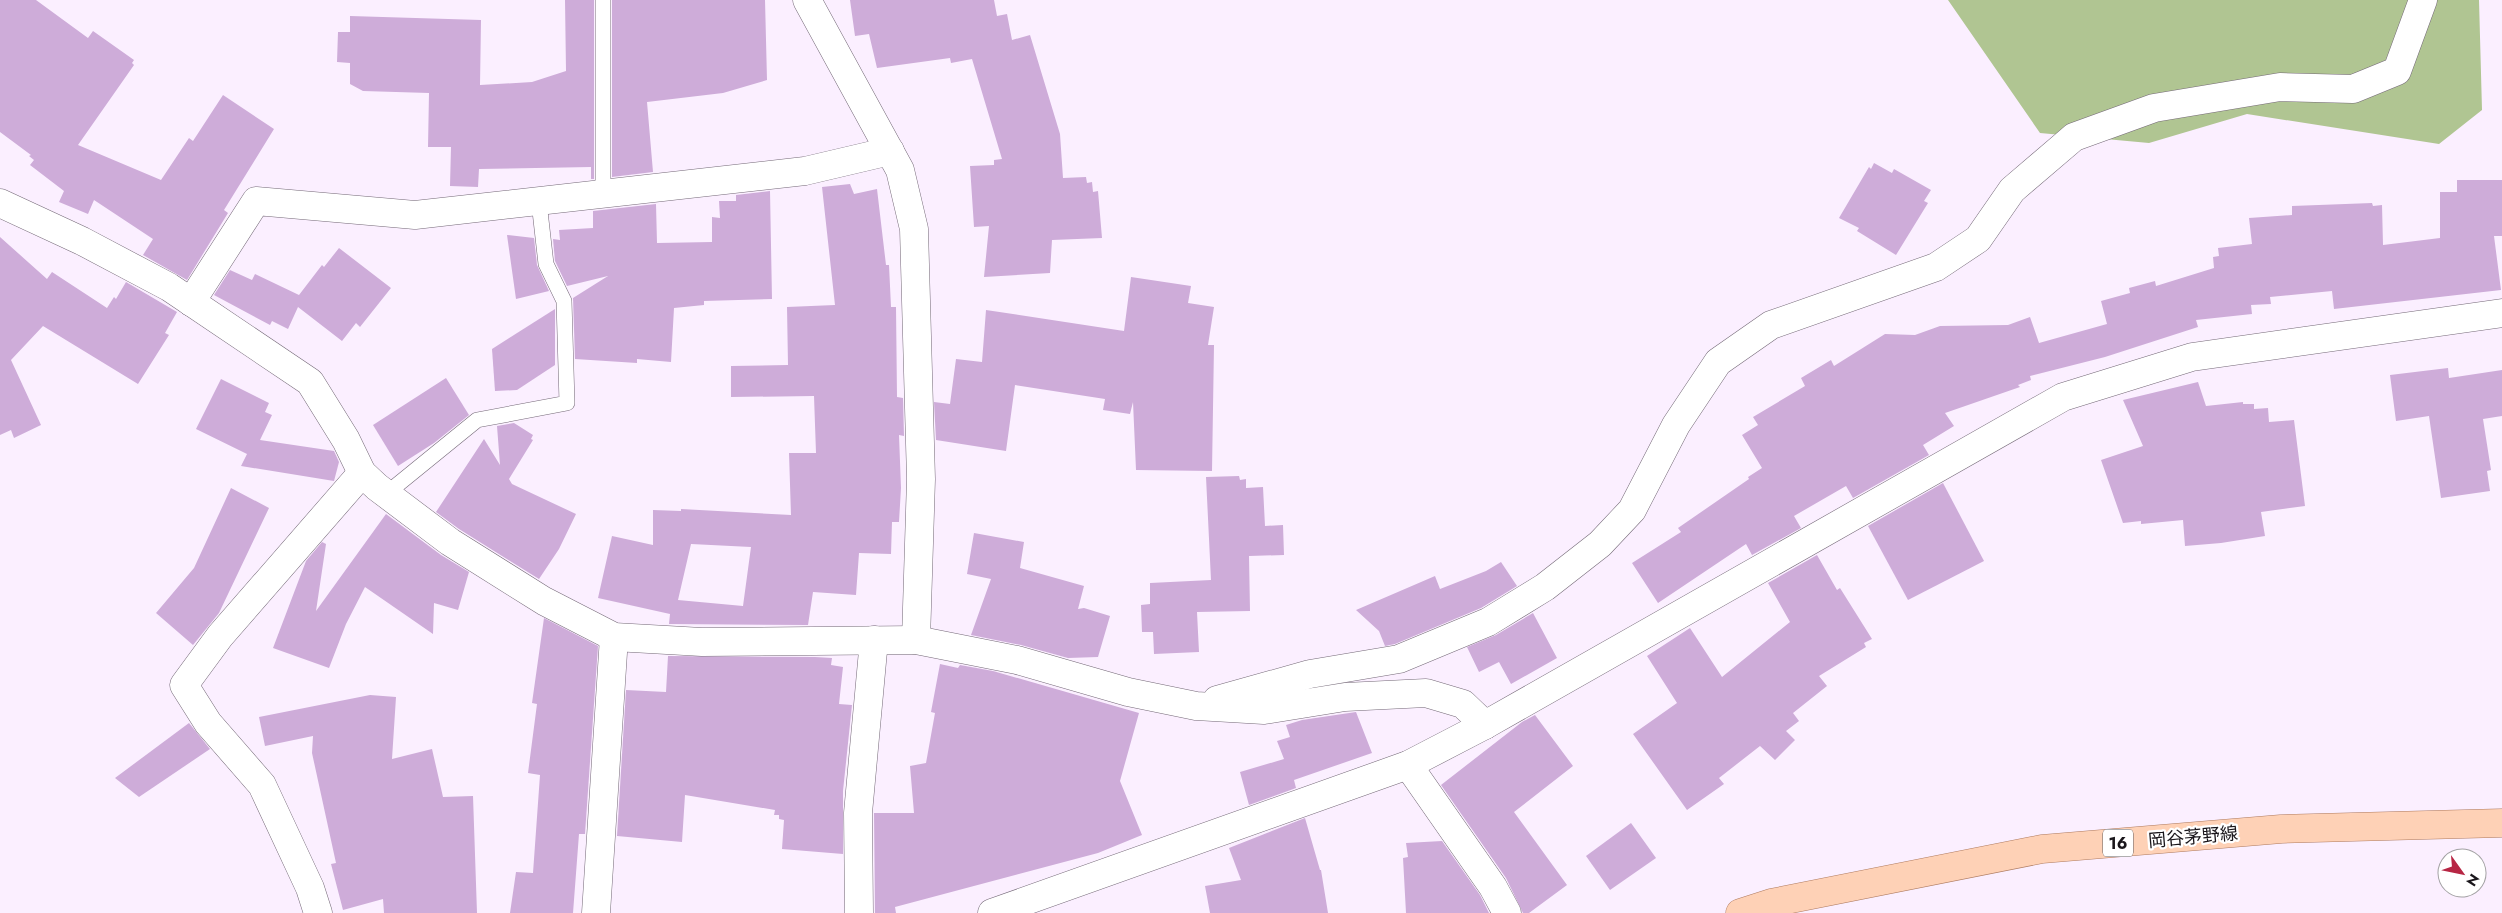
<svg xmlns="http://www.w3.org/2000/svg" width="2502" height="913" font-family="Jost,'Noto Sans JP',sans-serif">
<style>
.forest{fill:#b0c592}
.building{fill:#ceacd9;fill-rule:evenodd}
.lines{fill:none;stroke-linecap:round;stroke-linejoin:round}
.service-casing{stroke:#746977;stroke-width:16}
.minor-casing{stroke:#746977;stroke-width:29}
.tertiary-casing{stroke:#746977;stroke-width:29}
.primary-casing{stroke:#ae7b60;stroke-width:29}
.service{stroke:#fff;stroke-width:15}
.minor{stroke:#fff;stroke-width:28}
.tertiary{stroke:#fff;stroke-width:28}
.primary{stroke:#fed1b6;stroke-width:28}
.labels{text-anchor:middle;stroke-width:4.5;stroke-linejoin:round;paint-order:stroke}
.shield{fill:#fff;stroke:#5f5c5f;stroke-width:1}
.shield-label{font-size:16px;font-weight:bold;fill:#1a161b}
.street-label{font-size:18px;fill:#1a161b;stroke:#fff}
</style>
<rect width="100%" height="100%" fill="#fbefff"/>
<polygon class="forest" points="1948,0 2479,0 2482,110 2439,144 2247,114 2149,143 2040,133"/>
<g class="building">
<polygon points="0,0 36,0 88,38 93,31 134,60 132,63 134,65 78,145 161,180 189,138 193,141 223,95 274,129 224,210 228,213 187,280 143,255 153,239 94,200 88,214 59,202 64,191 30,165 34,160 29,156 31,155 0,132"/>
<polygon points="565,0 594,0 594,179 591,179 591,167 479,169 478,187 450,186 451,147 428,147 429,93 363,91 350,84 350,63 337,62 338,32 350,32 350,16 481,20 480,85 532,82 566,71"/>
<polygon points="612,0 765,0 767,80 723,93 647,102 653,172 612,177"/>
<polygon points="850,0 994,0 997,16 1007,14 1012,40 1030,35 1060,134 1063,178 1086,177 1087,183 1092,182 1093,192 1098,191 1102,238 1052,240 1050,273 984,277 989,226 974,227 970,166 994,165 994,160 1002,159 972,59 951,63 950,58 877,68 869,34 855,36"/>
<polygon points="1874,163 1892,173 1894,169 1931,190 1924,201 1928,203 1896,255 1857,231 1859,228 1839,218 1869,167 1871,169"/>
<polygon points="2457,180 2502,180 2502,236 2494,236 2501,290 2334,309 2332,291 2270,297 2271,304 2251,305 2252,314 2196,320 2198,327 2105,357 2030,376 2031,380 2018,385 2020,387 1945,413 1954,426 1923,445 1929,455 1853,498 1846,486 1794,516 1801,528 1752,555 1746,544 1658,603 1632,563 1681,532 1678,528 1749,479 1748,477 1762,468 1742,435 1758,425 1753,417 1805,386 1801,378 1831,360 1834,366 1885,334 1915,335 1940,326 2008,325 2030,317 2039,343 2107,324 2101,301 2130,293 2129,288 2155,281 2156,286 2214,268 2213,257 2219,256 2218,248 2252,244 2249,218 2292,215 2292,206 2372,203 2373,206 2382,205 2383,245 2440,238 2440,192 2457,192"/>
<path d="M850,184L854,194L877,189L886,265H889L891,307H896L897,397L903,398L904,436L899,435L901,488L899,522H892L891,554L859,553L856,595L813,592L808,625L669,624L670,614L598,598L612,536L653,545V510L681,511V509L791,515L789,453H816L814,396L731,397V366L788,365L787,307L835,305L822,187ZM691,544L751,547L743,606L678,600Z"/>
<polygon points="770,191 772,299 704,301 704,305 674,308 671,362 637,359 637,363 575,359 573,298 608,276 567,286 555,261 553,239 560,240 559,230 593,228 593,211 656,204 657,243 712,242 712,217 720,218 719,201 736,201 736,195"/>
<polygon points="507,235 534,238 537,265 549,291 516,299"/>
<polygon points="0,237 47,279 52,272 107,308 114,297 116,299 126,282 177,312 165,333 169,335 138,384 43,326 11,360 41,425 14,438 11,430 0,435"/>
<polygon points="339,248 391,288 360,327 356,323 342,341 298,307 288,329 272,321 270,325 214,295 230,270 252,280 255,274 299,295 322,265 324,267"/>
<polygon points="1131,277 1191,286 1188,303 1214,307 1208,345 1214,345 1212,471 1136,470 1133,402 1130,414 1103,410 1105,399 1015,385 1006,451 936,440 934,402 950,404 956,359 982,362 986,310 1124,331"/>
<polygon points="555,309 555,365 517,390 495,391 492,349"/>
<polygon points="2448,368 2449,378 2502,370 2502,416 2483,419 2491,470 2487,471 2490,491 2441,498 2429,416 2396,421 2390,375"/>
<polygon points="446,378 469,415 434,443 398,466 373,425"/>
<polygon points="221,379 269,403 265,412 272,415 260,440 334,451 339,462 334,481 241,466 247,454 196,429"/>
<polygon points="2198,382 2206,406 2243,402 2243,404 2254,404 2254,409 2268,408 2269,422 2294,420 2305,506 2261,512 2265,536 2221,543 2185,546 2183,520 2141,524 2141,521 2123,523 2101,460 2143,446 2123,400"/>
<polygon points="514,423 533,435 531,439 533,440 509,479 512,484 576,514 559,549 539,579 459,529 436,512 484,439 500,465 497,426"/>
<polygon points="1239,476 1240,480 1246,479 1246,488 1263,487 1265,526 1283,525 1284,555 1249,556 1250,611 1197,612 1199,652 1154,654 1153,632 1142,632 1141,605 1150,604 1150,583 1211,580 1206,477"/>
<polygon points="1943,483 1984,561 1908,600 1868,526"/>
<polygon points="231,488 269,508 219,613 193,645 156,613 194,568"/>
<polygon points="386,514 441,555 469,572 458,610 434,603 433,634 365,587 346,624 329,668 273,648 306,561 322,542 326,544 316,611"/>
<polygon points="974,533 1024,542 1020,568 1084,586 1078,609 1084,608 1110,616 1098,657 1068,658 1021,645 971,635 991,579 967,574"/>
<polygon points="1817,555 1837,590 1840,588 1872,639 1864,643 1866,647 1819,676 1827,686 1793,713 1799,721 1786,731 1795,740 1775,760 1760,746 1719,778 1724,784 1687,810 1633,734 1677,703 1647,656 1690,628 1722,677 1790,622 1768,583"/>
<polygon points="1501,562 1517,586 1481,608 1395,644 1385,646 1379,631 1356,610 1435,576 1440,589 1486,571"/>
<polygon points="1533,613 1557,658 1511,684 1499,662 1479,672 1467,647 1496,635"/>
<polygon points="544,618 598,646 585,834 579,834 573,913 510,913 516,872 533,873 540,775 528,773 537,704 532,703"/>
<polygon points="668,656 815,657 832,658 831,665 843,667 839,704 852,705 843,791 843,854 782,849 784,820 779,819 779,815 774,815 775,810 685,795 682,842 617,836 626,690 666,692"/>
<polygon points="940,664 958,668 960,665 993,671 1139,713 1120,781 1142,835 1098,853 895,907 896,913 875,913 874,813 914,813 910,766 926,763 935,713 931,712"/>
<polygon points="370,695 396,697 392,759 432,749 443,797 473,796 477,913 384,913 383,899 343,910 331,864 336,863 312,753 313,736 265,746 259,717"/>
<polygon points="1356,712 1372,753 1294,780 1296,788 1249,805 1240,772 1284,759 1277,741 1290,737 1286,725 1302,720"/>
<polygon points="1535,715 1573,766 1514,812 1567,885 1529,913 1523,913 1506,878 1441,785 1522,722"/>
<polygon points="189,723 210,749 139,797 115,778"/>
<polygon points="1305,818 1320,870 1321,870 1328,913 1210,913 1205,886 1241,880 1229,848"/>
<polygon points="1631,823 1656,858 1610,890 1586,856"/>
<polygon points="1442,841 1480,895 1489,913 1406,913 1403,858 1408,857 1406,843"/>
</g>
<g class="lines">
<defs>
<g id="service">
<polyline points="603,193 603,0"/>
<polyline points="386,494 477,420 567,403 564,301 546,264 539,202"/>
</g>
<g id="minor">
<polyline points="807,0 900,170 914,229 921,479 916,640"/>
<polyline points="0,203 82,241 169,287 310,382 346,440 362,473 377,487 450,542 544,601 614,637 702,642 916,640 1017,660 1128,692 1196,706 1264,710 1345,697 1426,693 1463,704 1485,725"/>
<polyline points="191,302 256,201 415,215 805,171 890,151"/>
<polyline points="1217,700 1310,674 1399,659 1488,622 1545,587 1600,544 1632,510 1676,425 1718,362 1771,325 1936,267 1978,239 2012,190 2074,137 2154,108 2280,87 2353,89 2397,71 2423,0"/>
<polyline points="1408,765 1493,887 1507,913"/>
<polyline points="318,913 310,888 262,785 208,723 184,685 220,636 362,473"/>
<polyline points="596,913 614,637"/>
<polyline points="859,913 858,813 874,640"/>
</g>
<polyline id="tertiary" points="992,913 1408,765 1485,725 2063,397 2192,357 2502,313"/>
<polyline id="primary" points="1740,913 1771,903 2042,849 2281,829 2502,823"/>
</defs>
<use href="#service" class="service-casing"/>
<use href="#minor" class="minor-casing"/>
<use href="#tertiary" class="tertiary-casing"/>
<use href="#primary" class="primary-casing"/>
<use href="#service" class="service"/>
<use href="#minor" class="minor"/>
<use href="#tertiary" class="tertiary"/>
<use href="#primary" class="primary"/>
</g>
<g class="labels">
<rect class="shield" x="2103" y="829.5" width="30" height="27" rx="4"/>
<g class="shield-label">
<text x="2118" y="849">16</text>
</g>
<g class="street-label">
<text transform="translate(2193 837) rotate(-5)" y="6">岡谷茅野線</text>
</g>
</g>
<g transform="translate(2462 873) rotate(123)"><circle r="24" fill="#ffffff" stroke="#a3a2a4"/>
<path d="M0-4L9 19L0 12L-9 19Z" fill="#b72644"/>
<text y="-8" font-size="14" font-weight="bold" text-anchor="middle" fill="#1a161b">N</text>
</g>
</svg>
